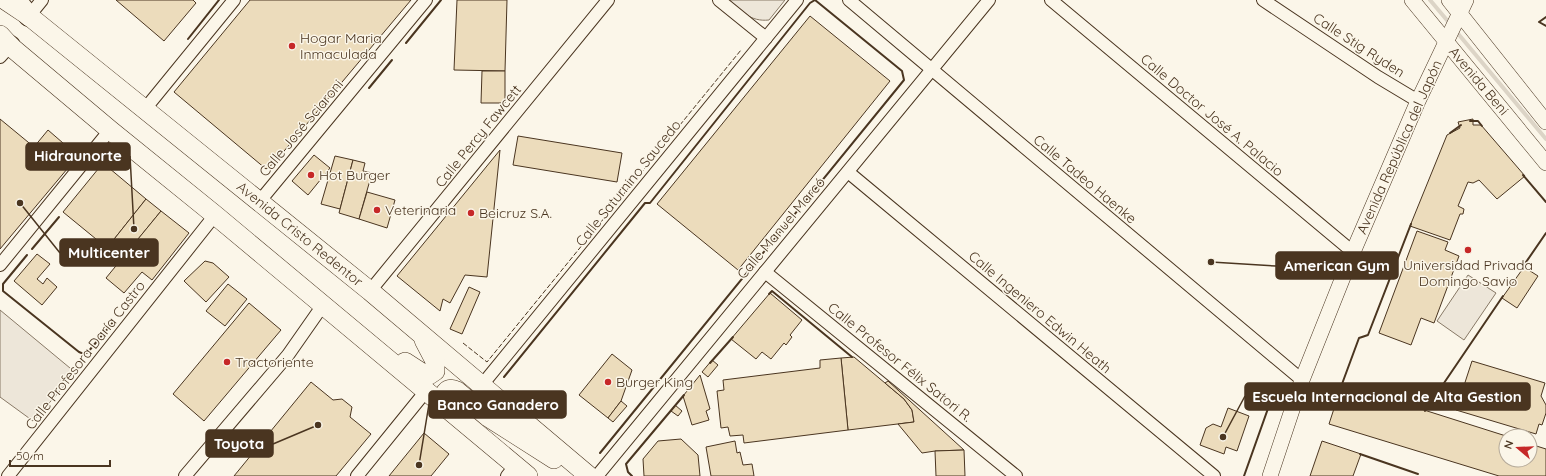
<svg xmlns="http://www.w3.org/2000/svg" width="1546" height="476" font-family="Quicksand,sans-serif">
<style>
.green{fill:#ede6d9;stroke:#887966}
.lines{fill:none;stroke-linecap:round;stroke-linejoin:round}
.stream{stroke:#dcd4c6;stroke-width:4}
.building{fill:#ecdcbc;stroke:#4a3520}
.minor-casing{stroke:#4a3520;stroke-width:14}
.tertiary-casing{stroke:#4a3520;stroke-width:16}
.primary-casing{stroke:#4a3520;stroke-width:20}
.trunk-casing{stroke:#4a3520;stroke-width:22}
.minor{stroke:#fbf6e9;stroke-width:12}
.tertiary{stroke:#fbf6e9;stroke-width:15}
.primary{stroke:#fbf6e9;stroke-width:19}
.trunk{stroke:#fbf6e9;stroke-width:20}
.fence{stroke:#4a3520;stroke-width:1;stroke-dasharray:5 2;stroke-linecap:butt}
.wall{stroke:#4a3520;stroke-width:2}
.poi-dot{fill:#c62828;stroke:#fbf6e9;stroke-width:1.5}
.labels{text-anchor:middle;stroke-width:3;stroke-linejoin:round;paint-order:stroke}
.poi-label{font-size:14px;fill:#4a3520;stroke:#fbf6e9;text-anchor:start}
.street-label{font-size:14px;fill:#4a3520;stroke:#fbf6e9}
.leader{fill:none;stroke:#4a3520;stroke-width:1.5}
.callout-dot{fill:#4a3520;stroke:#fbf6e9;stroke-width:1.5}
.callout{fill:#4a3520;stroke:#4a3520;stroke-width:1.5}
.callout-label{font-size:15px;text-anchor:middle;font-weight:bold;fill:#fff}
</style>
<rect width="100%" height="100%" fill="#fbf6e9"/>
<g class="green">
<path d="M727,0H785L769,20C750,22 742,11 727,0Z"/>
<polygon points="1468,275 1496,293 1464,340 1437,321"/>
<polygon points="0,310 76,373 33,421 0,397"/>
</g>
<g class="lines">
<g class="stream">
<polyline points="1430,0 1451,25"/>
<polyline points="1455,30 1546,139"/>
</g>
</g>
<g class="building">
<polygon points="116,0 193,0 196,3 164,41"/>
<polygon points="250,0 411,0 274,163 266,169 174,92"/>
<polygon points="457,0 507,0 505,71 454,70"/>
<polygon points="810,16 890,81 738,270 657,204"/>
<polygon points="482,71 505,71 505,103 481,103"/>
<polygon points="0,119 34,147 48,130 78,156 0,249"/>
<polygon points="1473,119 1473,125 1481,125 1525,176 1497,199 1479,180 1473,183 1468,182 1458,206 1464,209 1463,214 1460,214 1450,240 1410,226 1447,135 1460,128 1458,122"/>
<polygon points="518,136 622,153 617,182 513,165"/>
<polygon points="500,150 487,277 465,275 450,303 443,299 440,311 397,276"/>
<polygon points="314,155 330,168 308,195 292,181"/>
<polygon points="335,156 353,160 340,209 321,204"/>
<polygon points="353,160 365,163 363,171 372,173 359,219 339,213"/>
<polygon points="103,163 146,199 107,248 63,212"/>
<polygon points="367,192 395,200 387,228 359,219"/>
<polygon points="146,199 161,211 121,260 107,248"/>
<polygon points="161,211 189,233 152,280 142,272 124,293 106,278"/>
<polygon points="1417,231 1448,242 1445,250 1459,256 1434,323 1421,318 1411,345 1379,333"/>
<polygon points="37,254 50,264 37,279 43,284 47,278 57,287 42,305 14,281"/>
<polygon points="205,261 213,263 229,277 206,302 184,281"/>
<polygon points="1524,267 1538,276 1517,308 1502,298"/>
<polygon points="228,284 247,299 225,326 206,311"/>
<polygon points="469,287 480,292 462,334 450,329"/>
<polygon points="770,293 802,320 790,335 792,337 786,345 784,343 771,359 762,352 756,359 731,339"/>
<polygon points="249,303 281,330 204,421 173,394"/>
<polygon points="612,354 632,370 621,401 608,418 579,395"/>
<polygon points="854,357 904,399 912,410 914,422 848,430 841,358"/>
<polygon points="841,358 848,430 744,443 743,435 730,436 728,427 721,428 717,391 724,390 723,380 820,368 820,360"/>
<polygon points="712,360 718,365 708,377 702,372"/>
<polygon points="1472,361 1545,383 1541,396 1546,405 1546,413 1542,425 1539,424 1536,434 1456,410"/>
<polygon points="700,375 710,409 706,411 709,420 692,425 683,396"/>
<polygon points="888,381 964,450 935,451 922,453 898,424 914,422 912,410 904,399 885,383"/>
<polygon points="311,382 333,400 342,399 352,407 350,417 371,434 336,476 234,476"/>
<polygon points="1342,384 1506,436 1506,460 1530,460 1530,444 1546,449 1546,476 1499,476 1329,424"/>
<polygon points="621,401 627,406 613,422 608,418"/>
<polygon points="675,405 682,411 678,416 671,411"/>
<polygon points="1228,408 1249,416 1237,451 1226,447 1224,454 1200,445 1206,428 1213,424 1221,427"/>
<polygon points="424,433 449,454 431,476 389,476"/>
<polygon points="681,439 698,455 700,476 644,476 643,459 658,441"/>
<polygon points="735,441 737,453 740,452 743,465 752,464 754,476 711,476 706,447"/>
<polygon points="1322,441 1361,454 1353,476 1310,476"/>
<polygon points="964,450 965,476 936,476 935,451"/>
</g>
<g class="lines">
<defs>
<g id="minor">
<polyline points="719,0 766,38"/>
<polyline points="849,0 1302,380"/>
<polyline points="1051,0 1353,252"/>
<polyline points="1263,0 1378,77 1418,101"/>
<polyline points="29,16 42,0"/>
<polyline points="0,57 10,46"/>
<polyline points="145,109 234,0"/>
<polyline points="848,172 1214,476"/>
<polyline points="259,202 426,0"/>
<polyline points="0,265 110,130"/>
<polyline points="765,272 1016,476"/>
<polyline points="370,291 608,0"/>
<polyline points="482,385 797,0"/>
<polyline points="8,476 215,215"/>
<polyline points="185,476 288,355 323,305"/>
<polyline points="357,476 426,391"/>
<polyline points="507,476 515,466"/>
<polyline points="597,476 989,0"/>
</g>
<g id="tertiary">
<polyline points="1412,0 1546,163"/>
<polyline points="1449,0 1546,122"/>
<polyline points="1270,476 1302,380 1353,252 1418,101 1466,0"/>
</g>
<g id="primary">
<polyline points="5,0 29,16 370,291 589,476"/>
<polyline points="0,35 10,46 110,130 215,215 528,476"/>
<polyline points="405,362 422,373 429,375 435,371 435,361 424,340"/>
<path d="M452,411L445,404L443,397C446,390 449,387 457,391L488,417L554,459"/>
</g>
<g id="trunk">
<polyline points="16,0 29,16"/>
<polyline points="0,40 10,46"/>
</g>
</defs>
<use href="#minor" class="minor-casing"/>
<use href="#tertiary" class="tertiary-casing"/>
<use href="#primary" class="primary-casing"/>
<use href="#trunk" class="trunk-casing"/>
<use href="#minor" class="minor"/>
<use href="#tertiary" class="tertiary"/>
<use href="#primary" class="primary"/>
<use href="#trunk" class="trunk"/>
<polyline class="fence" points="463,343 487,362 741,50"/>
<g class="wall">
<polyline points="1546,17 1539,22 1546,26"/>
<polyline points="188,39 219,0"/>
<polyline points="406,43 441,0"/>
<polyline points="369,88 392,60"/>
<polyline points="1470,121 1478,121 1482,126"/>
<polyline points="1450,133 1461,125"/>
<polyline points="1523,175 1546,202"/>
<polyline points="32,249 59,217"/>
<polyline points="27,255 3,284 3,291 79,352 84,354 88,352 114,321"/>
<polyline points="1522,268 1546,233"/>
<polyline points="769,294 772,291 852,357"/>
<polyline points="710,363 733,337"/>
<polyline points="504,377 645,203 650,203 810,3 815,0"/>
<polyline points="1345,385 1342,384 1359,338 1368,335 1411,224"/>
<polyline points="1425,411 1503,296"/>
<polyline points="600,453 904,80 902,71 815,0"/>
<polyline points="1360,454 1418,474"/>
<polyline points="632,476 628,472 626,464 684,395"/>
<polyline points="1244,476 1276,386"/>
</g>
</g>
<g class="poi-dot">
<circle cx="292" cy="46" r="4"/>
<circle cx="311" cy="175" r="4"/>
<circle cx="377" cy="210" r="4"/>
<circle cx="471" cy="213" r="4"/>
<circle cx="1468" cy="250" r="4"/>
<circle cx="227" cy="362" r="4"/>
<circle cx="608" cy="382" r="4"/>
</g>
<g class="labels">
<g class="poi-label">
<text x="300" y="43">Hogar Maria<tspan x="300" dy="16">Inmaculada</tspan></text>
<text x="319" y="180">Hot Burger</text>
<text x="385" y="215">Veterinaria</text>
<text x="479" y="218">Beicruz S.A.</text>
<text x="1468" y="270" text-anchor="middle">Universidad Privada<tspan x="1468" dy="16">Domingo Savio</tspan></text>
<text x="235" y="367">Tractoriente</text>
<text x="616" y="387">Burger King</text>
</g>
<g class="street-label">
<text transform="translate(1359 45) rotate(33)" y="5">Calle Stig Ryden</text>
<text transform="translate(1479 81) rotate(50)" y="5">Avenida Beni</text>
<text transform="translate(1212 115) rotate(40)" y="5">Calle Doctor José A. Palacio</text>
<text transform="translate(301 128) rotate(-50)" y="5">Calle José Sciaroni</text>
<text transform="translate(478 136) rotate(-51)" y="5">Calle Percy Fawcett</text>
<text transform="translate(1399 147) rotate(-66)" y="5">Avenida República del Japón</text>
<text transform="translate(1085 179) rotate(40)" y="5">Calle Tadeo Haenke</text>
<text transform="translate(628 183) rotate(-51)" y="5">Calle Saturnino Saucedo</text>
<text transform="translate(781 228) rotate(-50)" y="5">Calle Manuel Marcó</text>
<text transform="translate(300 234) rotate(39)" y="5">Avenida Cristo Redentor</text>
<text transform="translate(1040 312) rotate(40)" y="5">Calle Ingeniero Edwin Heath</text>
<text transform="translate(85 355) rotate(-52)" y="5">Calle Profesora Daría Castro</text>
<text transform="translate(900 362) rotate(39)" y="5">Calle Profesor Félix Satori R.</text>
</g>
</g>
<path class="leader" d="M134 229L130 156M20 203L60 253M1211 262L1276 266M1223 437L1245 396M419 465L429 404M318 425L273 444"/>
<g class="callout-dot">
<circle cx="134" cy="229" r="4"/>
<circle cx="20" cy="203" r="4"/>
<circle cx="1211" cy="262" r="4"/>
<circle cx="1223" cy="437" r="4"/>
<circle cx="419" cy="465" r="4"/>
<circle cx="318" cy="425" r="4"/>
</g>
<g class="callout">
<rect x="26" y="143" width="104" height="27" rx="4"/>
<rect x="60" y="239" width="98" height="27" rx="4"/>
<rect x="1276" y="252" width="122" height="27" rx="4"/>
<rect x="1245" y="383" width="285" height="27" rx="4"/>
<rect x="429" y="391" width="137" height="27" rx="4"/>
<rect x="206" y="430" width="67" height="27" rx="4"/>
</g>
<g class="callout-label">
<text x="78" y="161">Hidraunorte</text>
<text x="109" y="258">Multicenter</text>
<text x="1337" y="271">American Gym</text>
<text x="1387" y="402">Escuela Internacional de Alta Gestion</text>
<text x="498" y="410">Banco Ganadero</text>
<text x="239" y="449">Toyota</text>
</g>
<g transform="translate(1518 448) rotate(289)"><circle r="19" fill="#fbf6e9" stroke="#b4a999"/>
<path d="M0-3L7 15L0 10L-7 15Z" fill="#c62828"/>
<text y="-6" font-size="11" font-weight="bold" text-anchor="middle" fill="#4a3520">N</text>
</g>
<path d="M10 460v6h100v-6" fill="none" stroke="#4a3520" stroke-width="2"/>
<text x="16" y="460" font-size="12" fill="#4a3520" stroke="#fbf6e9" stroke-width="3" paint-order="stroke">50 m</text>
</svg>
